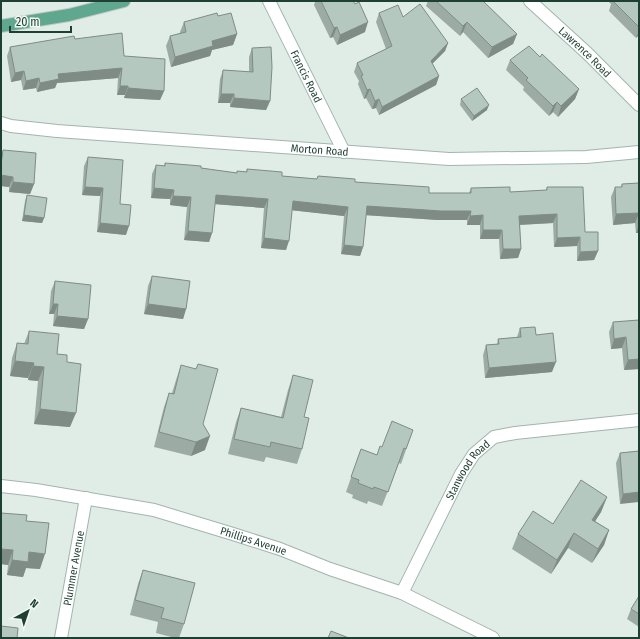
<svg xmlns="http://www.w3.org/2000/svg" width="640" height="639" font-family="'Fira Sans Condensed',sans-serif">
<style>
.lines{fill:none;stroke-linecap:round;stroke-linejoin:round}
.minor-casing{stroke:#a2b5ad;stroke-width:14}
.major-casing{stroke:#c0c9c6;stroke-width:14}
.minor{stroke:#fff;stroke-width:12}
.major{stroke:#60a78f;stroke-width:12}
.wall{fill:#9caca4}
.shaded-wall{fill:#7f8c86}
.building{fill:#b5c8bf;stroke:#7f8c86}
.labels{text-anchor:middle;stroke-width:3;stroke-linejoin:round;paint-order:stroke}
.street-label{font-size:11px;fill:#1f3f34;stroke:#f1f9f4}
</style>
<rect width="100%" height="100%" fill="#e0ede6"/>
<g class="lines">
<defs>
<g id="minor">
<path id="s1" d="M269,1L344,152"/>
<path id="s2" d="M530,1L587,53L639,105"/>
<path id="s3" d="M1,123L11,126L57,131L449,159L586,157L639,152"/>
<path id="s4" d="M1,486L36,490L154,510L233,534L280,549L330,569L402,593L493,638"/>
<path id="s5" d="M402,593L461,474L474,454L494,437L515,433L639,420"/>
<path id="s6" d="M61,638L86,498"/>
</g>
<polyline id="major" points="1,26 69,15 124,1"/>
</defs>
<use href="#minor" class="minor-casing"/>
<use href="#major" class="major-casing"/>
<use href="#minor" class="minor"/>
<use href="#major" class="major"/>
</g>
<g class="wall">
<polygon points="315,1 353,1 365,32 337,45 333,37 330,38 314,5 315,2"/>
<polygon points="428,1 483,1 517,34 513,44 488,58 463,32 460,36 426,6"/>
<polygon points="608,1 639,1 639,35 636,38 609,11 611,4"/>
<polygon points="379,13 403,17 448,43 445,51 432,64 439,76 436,85 379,115 376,108 372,109 366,98 364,99 358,84 359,81 354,72 357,63 386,49 376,22"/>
<polygon points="218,16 237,34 233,45 212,50 210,56 171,67 166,46 170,36 180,33 180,32 184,22"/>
<polygon points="75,39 124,56 164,91 160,100 124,98 125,95 117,95 118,78 57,83 55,88 37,92 36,88 23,90 21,80 11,82 7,56 10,47"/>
<polygon points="252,48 270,101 266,110 230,107 230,103 218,103 220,79 223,70 249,72 249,57"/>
<polygon points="540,57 579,89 575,99 558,117 553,112 549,116 523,90 524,87 506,70 510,60"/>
<polygon points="461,99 487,110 472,121 460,105"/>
<polygon points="3,150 34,184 30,194 9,192 9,187 1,186 1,155"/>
<polygon points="88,157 120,204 126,235 97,232 100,196 82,195 84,166"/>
<polygon points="165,163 237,173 237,171 246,172 247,169 282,176 317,179 318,176 429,193 469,193 471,188 510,192 546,190 547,187 585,232 598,251 594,260 577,261 577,246 554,247 553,223 520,225 521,249 518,258 500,259 499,239 480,239 480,225 467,225 467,220 438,220 366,215 363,247 360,256 341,254 344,216 292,210 286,250 261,248 264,208 215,204 212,233 209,242 184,240 187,207 170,205 170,199 151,198 152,174 156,165 164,166"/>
<polygon points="639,183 639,233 636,233 635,223 613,225 611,197 615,187 621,187 622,184"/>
<polygon points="27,195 44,218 42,223 22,221 25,201"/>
<polygon points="152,276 186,309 183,319 144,314 148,286"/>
<polygon points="55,281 88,319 84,329 53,326 54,314 49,314 51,291"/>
<polygon points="639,320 639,369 624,370 622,348 611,349 609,332 613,322"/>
<polygon points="520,328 536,335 552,372 485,378 483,355 486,345 497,344 498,339 517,337"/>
<polygon points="29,331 67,362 70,427 34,424 38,381 28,380 28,378 10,376 12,358 17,343 24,344"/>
<polygon points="181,365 203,424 205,450 191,456 154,447 164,407 169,393 172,393 176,380"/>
<polygon points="293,375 304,417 302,449 297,464 266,457 264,462 228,454 236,422 241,408 281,417 288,390"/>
<polygon points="413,430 401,464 399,463 382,506 368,501 367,504 352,498 353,495 346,492 361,449 377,455 382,447"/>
<polygon points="639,451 620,504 616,463 620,453"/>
<polygon points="607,497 601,512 595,521 609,530 604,545 592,563 568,548 551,574 512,549 518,534 553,524"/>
<polygon points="26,521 40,569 26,568 23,577 7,575 8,565 1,564"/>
<polygon points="143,570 184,624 179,638 175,638 156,633 158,622 130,615 138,584"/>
<polygon points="639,596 639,627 627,619 631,609"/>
</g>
<g class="shaded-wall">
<polygon points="368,22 365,32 337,45 340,35"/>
<polygon points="467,22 463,32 460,36 463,26"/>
<polygon points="337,27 333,37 330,38 334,28"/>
<polygon points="639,31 639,35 636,38"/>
<polygon points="237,34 233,45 212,50 210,56 171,67 175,57 212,41"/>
<polygon points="517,34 513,44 488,58 492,47"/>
<polygon points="448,43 445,51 427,69 431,61"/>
<polygon points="122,68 118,78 57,83 55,88 37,92 40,83 58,74"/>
<polygon points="24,71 21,80 11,82 15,73"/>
<polygon points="439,76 436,85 379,115 382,107"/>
<polygon points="39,78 36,88 23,90 26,81"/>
<polygon points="120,86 128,86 125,95 117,95"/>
<polygon points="128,88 164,91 160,100 124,98"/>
<polygon points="370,89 366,98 364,99 367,90"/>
<polygon points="579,89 575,99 558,117 561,106"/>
<polygon points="221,94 234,94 230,103 218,103"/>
<polygon points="234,98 270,101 266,110 230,107"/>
<polygon points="379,99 376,108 372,109 375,101"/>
<polygon points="557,102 553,112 549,116 553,106"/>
<polygon points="489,105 487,110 472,121 474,116"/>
<polygon points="1,175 13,177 9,187 1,186"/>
<polygon points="13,182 34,184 30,194 9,192"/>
<polygon points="85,187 103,188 100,196 82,195"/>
<polygon points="154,188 174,190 170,199 151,198"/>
<polygon points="216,195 268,199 264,208 213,204"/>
<polygon points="173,196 191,197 187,207 170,205"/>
<polygon points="293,201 348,207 344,216 289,210"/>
<polygon points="367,206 471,211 467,220 438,220 363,215"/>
<polygon points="639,213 635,223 613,225 616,214"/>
<polygon points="557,214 553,223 516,225 519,216"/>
<polygon points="24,215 44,218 42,223 22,221"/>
<polygon points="483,215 480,225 467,225 470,216"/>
<polygon points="100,223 129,226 126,235 97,232"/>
<polygon points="639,224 639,233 636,233"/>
<polygon points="483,230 502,230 499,239 480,239"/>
<polygon points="188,231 212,233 209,242 184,240"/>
<polygon points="580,237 577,246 554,247 557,238"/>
<polygon points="264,238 289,241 286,250 261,248"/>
<polygon points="344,245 363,247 360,256 341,254"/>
<polygon points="503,249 521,249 518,258 500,259"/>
<polygon points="598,251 594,260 577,261 580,252"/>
<polygon points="53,304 58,304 54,314 49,314"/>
<polygon points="148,304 186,309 183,319 144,314"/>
<polygon points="57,316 88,319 84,329 53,326"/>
<polygon points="626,337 622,348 611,349 614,339"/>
<polygon points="639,359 639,369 624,370 628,360"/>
<polygon points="15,361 34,363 28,378 10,376"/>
<polygon points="556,362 552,372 485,378 489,368"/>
<polygon points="33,366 44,367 38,381 28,380"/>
<polygon points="40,409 76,413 70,427 34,424"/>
<polygon points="210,436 205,450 191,456 196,442"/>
<polygon points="639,492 639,502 620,504 623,494"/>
<polygon points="607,497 601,512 587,534 592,520"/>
<polygon points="609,530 604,545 592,563 598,549"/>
<polygon points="574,533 568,548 551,574 557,560"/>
<polygon points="1,549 13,550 8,565 1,564"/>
<polygon points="29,552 45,554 40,569 26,568 23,577 7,575 12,560"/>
</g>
<g class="building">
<polygon points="321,1 353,1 355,4 359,2 368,22 340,35 337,27 334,28"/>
<polygon points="436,1 483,1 517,34 492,47 467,22 463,26"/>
<polygon points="613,1 639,1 639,27"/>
<polygon points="420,4 448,43 431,61 439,76 382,107 379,99 375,101 370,89 367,90 361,76 363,75 357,63 392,46 379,13 398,5 403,17"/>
<polygon points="217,13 218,16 231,13 237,34 212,41 213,46 175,57 170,36 186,32 184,22"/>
<polygon points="122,33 124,56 165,59 164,91 128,88 128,86 120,86 122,68 58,74 59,79 40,83 39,78 26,81 24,71 15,73 10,47 74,36 75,39"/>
<polygon points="529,46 540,57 542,54 579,89 561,106 557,102 553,106 526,80 528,78 510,60"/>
<polygon points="271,47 272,67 270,101 234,98 234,94 221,94 223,70 253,72 252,48"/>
<polygon points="477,88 489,105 474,116 461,99"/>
<polygon points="3,150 36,153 34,184 13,182 13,177 1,175 1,165"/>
<polygon points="88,157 123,160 120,204 131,205 129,226 100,223 103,188 85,187"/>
<polygon points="165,163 201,166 201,168 237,173 237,171 247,172 247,169 282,172 282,176 317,179 318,176 355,179 355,182 429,187 429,193 471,193 471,188 510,187 510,192 547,190 547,187 583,187 585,232 598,232 598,251 580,252 580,237 557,238 557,214 519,216 521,249 503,249 502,230 483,230 483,215 470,216 471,211 441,211 367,206 363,247 344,245 348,207 293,201 289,241 264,238 268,199 216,195 212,233 188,231 191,197 173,196 174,190 154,188 156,165 165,166"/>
<polygon points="639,183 639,218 639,213 616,214 615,187 622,187 622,184"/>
<polygon points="27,195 47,198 44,218 24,215"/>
<polygon points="152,276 190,281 186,309 148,304"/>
<polygon points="55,281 91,285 88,319 57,316 58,304 53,304"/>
<polygon points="639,320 639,359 628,360 626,337 614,339 613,322"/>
<polygon points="535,327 536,335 553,333 556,362 489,368 486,345 499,344 498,339 521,337 520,328"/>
<polygon points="29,331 59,334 57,354 67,355 67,362 81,364 76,413 40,409 44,367 33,366 34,363 15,361 17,343 28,344"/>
<polygon points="198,364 218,369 203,424 210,436 196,442 159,432 169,393 174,394 181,365 196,369"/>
<polygon points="293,375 313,380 304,417 309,418 302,449 271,442 270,447 234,439 241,408 283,418"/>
<polygon points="392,421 413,430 406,449 404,448 388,492 374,487 373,489 358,483 359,480 351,477 361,449 377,455 380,446 382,447"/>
<polygon points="639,451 639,492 623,494 620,453"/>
<polygon points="581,480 607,497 592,520 609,530 598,549 574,533 557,560 518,534 533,511 553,524"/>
<polygon points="1,513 27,515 26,521 49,523 45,554 29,552 28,562 12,560 13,550 1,549"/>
<polygon points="143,570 195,583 184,624 161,618 164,608 135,600"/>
<polygon points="639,596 639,614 631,609"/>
<polygon points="1,626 18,628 17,638 1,638"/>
<polygon points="331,631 349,638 328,638"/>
</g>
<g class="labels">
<g class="street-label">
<text dy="4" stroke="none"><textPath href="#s2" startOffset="75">Lawrence Road</textPath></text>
<text dy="4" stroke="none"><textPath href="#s1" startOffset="84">Francis Road</textPath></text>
<text dy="4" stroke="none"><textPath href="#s3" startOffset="320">Morton Road</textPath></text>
<text dy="4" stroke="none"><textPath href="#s5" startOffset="140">Stanwood Road</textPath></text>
<text dy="4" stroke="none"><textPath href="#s4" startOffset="259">Phillips Avenue</textPath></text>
<text dy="4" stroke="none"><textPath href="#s6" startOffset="71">Plummer Avenue</textPath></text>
</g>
</g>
<rect width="640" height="639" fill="none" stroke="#1f3f34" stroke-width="4"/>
<g transform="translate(28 611) rotate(40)" stroke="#f1f9f4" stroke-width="3" paint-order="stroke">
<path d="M0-3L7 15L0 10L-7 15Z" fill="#1f3f34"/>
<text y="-6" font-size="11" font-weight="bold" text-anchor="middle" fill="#1f3f34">N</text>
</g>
<path d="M10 26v6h61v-6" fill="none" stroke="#1f3f34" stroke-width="2"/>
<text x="16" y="26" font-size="12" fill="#1f3f34" stroke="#f1f9f4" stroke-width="3" paint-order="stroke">20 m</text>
</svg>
